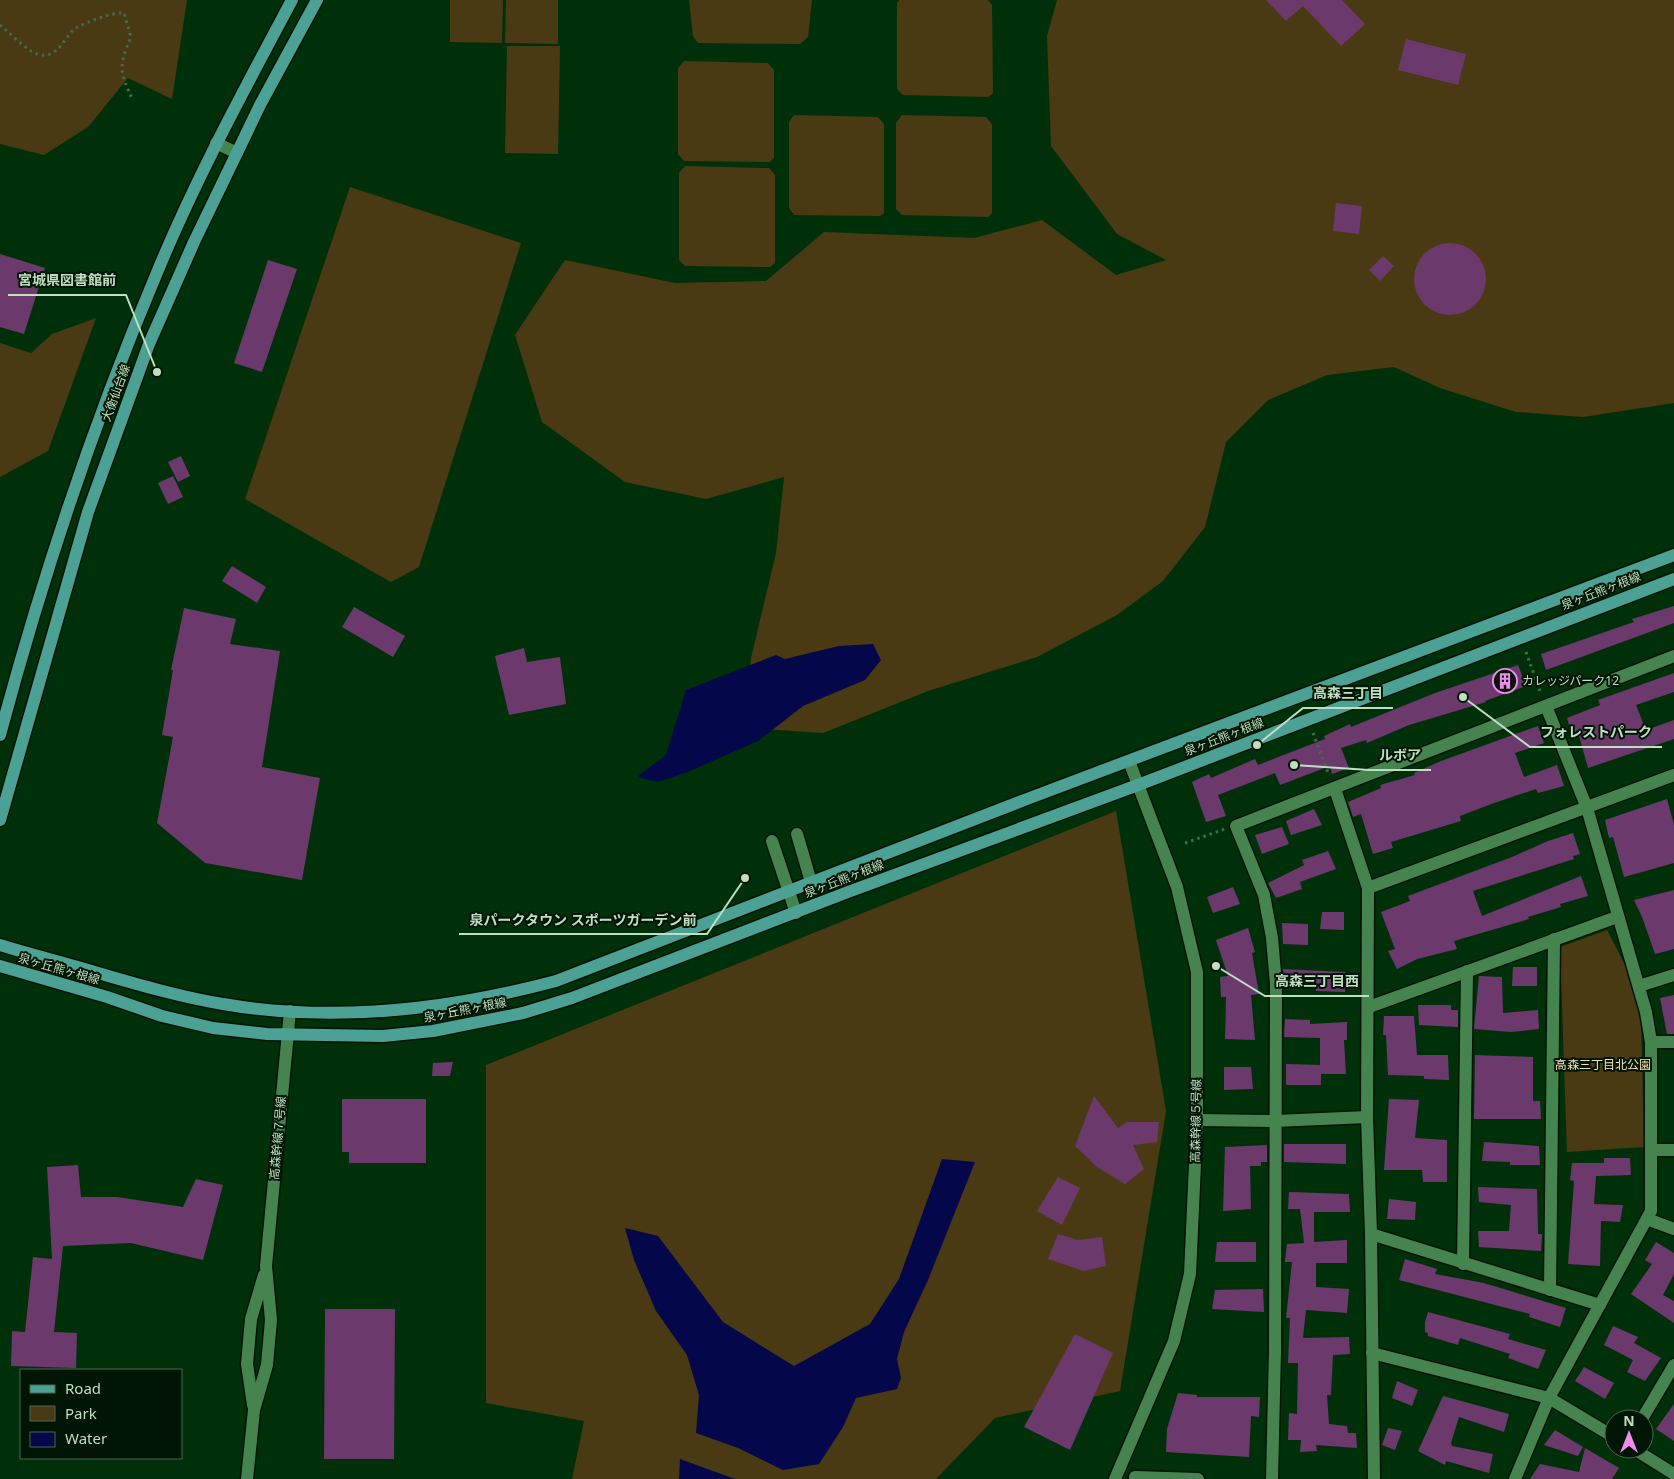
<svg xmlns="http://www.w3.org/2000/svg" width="1674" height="1479" font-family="'Noto Sans','Noto Sans JP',sans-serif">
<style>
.green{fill:#493a14}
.water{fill:#04074a}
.building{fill:#6c396c}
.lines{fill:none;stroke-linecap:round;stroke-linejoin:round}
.minor-casing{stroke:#031405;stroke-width:15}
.major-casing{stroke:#031405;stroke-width:15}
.path{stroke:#436d4a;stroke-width:3;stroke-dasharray:2.5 4;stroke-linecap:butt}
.minor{stroke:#46844f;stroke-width:12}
.major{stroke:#4ba194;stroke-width:12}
.labels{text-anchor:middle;stroke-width:4;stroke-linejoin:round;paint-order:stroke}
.street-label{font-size:12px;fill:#c0dfc2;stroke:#001503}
.poi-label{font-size:12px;fill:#c0dfc2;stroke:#001503;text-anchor:start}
.park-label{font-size:12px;fill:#f7e0ad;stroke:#001503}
.leader{fill:none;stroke:#c0dfc2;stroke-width:2}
.callout-dot{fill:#c0dfc2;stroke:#001503;stroke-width:2}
.callout-label{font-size:14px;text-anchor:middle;font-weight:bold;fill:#c0dfc2;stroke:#001503;stroke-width:4;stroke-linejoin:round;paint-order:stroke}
</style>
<rect width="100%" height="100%" fill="#00300a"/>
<g class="green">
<polygon points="0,0 187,0 172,99 128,78 88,127 44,155 0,144"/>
<polygon points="450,0 503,0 502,43 450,42"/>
<polygon points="506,0 558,0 558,44 505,43"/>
<polygon points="689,0 812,0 808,37 800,44 698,43 693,36"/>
<polygon points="899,0 988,0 992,5 993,93 988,97 903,95 897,89 897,3"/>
<polygon points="1057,0 1674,0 1674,403 1583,417 1516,412 1440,388 1394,367 1327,375 1268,400 1226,442 1205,527 1163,581 1117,615 1037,657 928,691 823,733 763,729 747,708 751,658 776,553 784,477 706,499 625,482 542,422 515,335 565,260 675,283 766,281 824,232 974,238 1042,220 1116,275 1166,260 1117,234 1051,146 1047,36"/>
<polygon points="507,46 560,46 558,154 505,153"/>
<polygon points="684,61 768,63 774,70 774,158 770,162 684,161 678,154 678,68"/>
<polygon points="794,115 878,117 884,124 884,213 880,216 794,215 789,208 789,122"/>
<polygon points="902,115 986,117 992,124 992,213 988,217 902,215 896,209 896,123"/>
<polygon points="685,166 769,168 775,175 775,263 770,267 685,266 679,260 679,173"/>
<polygon points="350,187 521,243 419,567 391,582 245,499"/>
<polygon points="96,318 48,451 0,477 0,343 31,353 52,334"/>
<polygon points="1116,811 1166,1111 1120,1391 995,1418 936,1479 572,1479 584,1421 486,1403 486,1065"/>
<polygon points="1607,930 1628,971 1641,1014 1644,1147 1567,1152 1560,947"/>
</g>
<g class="water">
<polygon points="873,644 881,660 865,680 803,706 758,741 688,772 658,782 637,777 666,755 686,690 776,655 785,659 839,646"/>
<polygon points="942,1159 975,1162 928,1280 904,1332 897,1359 901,1378 897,1389 856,1398 843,1427 819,1464 783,1470 738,1448 696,1433 699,1395 687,1355 656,1311 634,1260 625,1228 658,1236 723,1322 794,1366 870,1324 899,1279"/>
<polygon points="680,1459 735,1479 679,1479"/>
</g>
<g class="building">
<polygon points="1266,0 1342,0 1365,24 1341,46 1303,6 1286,21"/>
<polygon points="1406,39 1466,54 1458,85 1398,70"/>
<polygon points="1336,203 1362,206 1359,234 1333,231"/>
<circle cx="1450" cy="279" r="36"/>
<polygon points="0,254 45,268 24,334 0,327"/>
<polygon points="1383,256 1394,266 1380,281 1369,270"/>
<polygon points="268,260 297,269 262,372 234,363"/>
<polygon points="181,456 190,476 178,482 168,462"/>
<polygon points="173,476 183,497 168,504 158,483"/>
<polygon points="232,566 266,587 257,603 222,581"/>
<polygon points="1674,606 1674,623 1546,670 1541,654 1634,622 1632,619"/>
<polygon points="354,607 405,636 393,657 342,627"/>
<polygon points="184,608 236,619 230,644 280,651 262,767 320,778 302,880 205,863 157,823 173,737 162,735 173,670 171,670"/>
<polygon points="524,648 527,662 560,657 566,704 509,715 495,656"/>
<polygon points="1518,665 1526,686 1485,701 1486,702 1409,725 1367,743 1366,740 1341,748 1349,768 1332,774 1330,766 1280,785 1275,773 1218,795 1226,816 1206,822 1192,782 1209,774 1211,778 1255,759 1258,765 1325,739 1324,736 1350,724 1351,727 1435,693"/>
<polygon points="1674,673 1674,692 1636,705 1646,730 1674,720 1674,739 1588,768 1578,732 1572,734 1567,718 1600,705 1598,700"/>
<polygon points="1538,726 1544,743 1515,753 1524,777 1557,765 1564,786 1538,793 1536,789 1494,803 1460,816 1461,821 1391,842 1393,848 1373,854 1361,814 1353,817 1348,802 1381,788 1380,785 1415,775 1414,773 1441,761"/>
<polygon points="1667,799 1674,825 1674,863 1624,877 1613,837 1609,838 1605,820"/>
<polygon points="1314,809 1322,825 1291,835 1286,821"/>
<polygon points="1282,827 1289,844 1262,854 1255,835"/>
<polygon points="1573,833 1580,854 1573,856 1574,859 1473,891 1482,916 1581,876 1588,896 1560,904 1561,907 1528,917 1529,919 1454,941 1457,949 1417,959 1397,969 1388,951 1395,949 1381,912 1410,901 1408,896 1512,857 1548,841"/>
<polygon points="1328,851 1336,869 1300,882 1302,889 1276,898 1268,883 1304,865 1302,860"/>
<polygon points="1233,887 1240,904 1213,913 1207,897"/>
<polygon points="1674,890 1674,949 1655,954 1642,917 1634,900"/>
<polygon points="1322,912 1344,912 1344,930 1320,929"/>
<polygon points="1282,923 1308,924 1308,945 1283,944"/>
<polygon points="1248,928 1255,952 1252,953 1259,994 1251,995 1255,1040 1225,1039 1226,997 1221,997 1220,977 1228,976 1216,940"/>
<polygon points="1513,967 1537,967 1537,986 1512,986"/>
<polygon points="1283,969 1345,972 1345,992 1316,991 1316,987 1284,986"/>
<polygon points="1479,976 1502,977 1503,1013 1538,1010 1539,1029 1511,1032 1474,1029"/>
<polygon points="1674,995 1674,1034 1667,1034 1660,998"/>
<polygon points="1418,1005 1451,1005 1451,1010 1458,1010 1458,1027 1419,1025"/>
<polygon points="1384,1016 1414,1016 1417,1055 1448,1055 1449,1080 1424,1079 1424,1076 1388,1075 1386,1035 1383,1035"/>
<polygon points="1285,1019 1310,1020 1310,1024 1347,1022 1347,1040 1344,1040 1346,1074 1321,1074 1321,1085 1286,1085 1286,1064 1320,1065 1320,1038 1284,1037"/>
<polygon points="1475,1055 1533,1057 1533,1101 1540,1101 1541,1119 1474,1119"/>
<polygon points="453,1062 450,1076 432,1076 433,1063"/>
<polygon points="1224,1067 1251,1067 1253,1089 1224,1090"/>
<polygon points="1094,1096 1118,1128 1127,1122 1159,1122 1157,1142 1133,1145 1144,1169 1125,1184 1097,1167 1075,1146"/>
<polygon points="342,1099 426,1099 426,1163 349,1163 349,1152 342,1152"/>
<polygon points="1389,1099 1419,1100 1415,1138 1447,1140 1447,1182 1423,1182 1422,1170 1384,1170"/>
<polygon points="1484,1142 1539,1146 1540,1165 1510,1165 1510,1162 1482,1161"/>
<polygon points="1284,1144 1346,1144 1346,1164 1284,1162"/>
<polygon points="1267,1145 1267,1162 1261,1162 1261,1166 1250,1166 1251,1209 1223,1211 1225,1147"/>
<polygon points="1604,1158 1630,1158 1631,1175 1596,1176 1594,1204 1623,1205 1620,1222 1601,1221 1600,1266 1568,1264 1574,1181 1570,1180 1572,1163 1604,1163"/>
<polygon points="78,1165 81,1197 117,1197 183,1207 196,1179 223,1185 203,1260 131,1243 63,1246 54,1332 77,1333 76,1368 11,1366 12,1331 25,1332 33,1257 52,1259 47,1167"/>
<polygon points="1058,1177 1080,1188 1062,1225 1037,1211"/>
<polygon points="1478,1187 1537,1189 1538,1234 1542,1234 1541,1251 1479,1247 1478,1231 1509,1231 1511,1205 1479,1202"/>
<polygon points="1289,1192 1349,1194 1350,1212 1314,1212 1314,1242 1347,1240 1347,1263 1316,1263 1316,1287 1349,1289 1347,1313 1306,1310 1303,1338 1349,1337 1350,1354 1333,1355 1331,1395 1327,1395 1329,1424 1347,1426 1348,1433 1356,1433 1357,1448 1316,1445 1317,1451 1300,1452 1301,1440 1288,1440 1289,1413 1297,1414 1298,1363 1288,1363 1290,1318 1286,1318 1292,1262 1285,1262 1287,1244 1304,1243 1300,1209 1288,1209"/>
<polygon points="1389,1199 1416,1202 1415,1220 1387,1219"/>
<polygon points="1058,1234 1078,1240 1102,1237 1106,1266 1084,1271 1048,1259"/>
<polygon points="1217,1242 1256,1242 1256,1262 1215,1262"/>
<polygon points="1656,1242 1674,1253 1674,1274 1663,1295 1674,1301 1674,1323 1631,1294 1652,1264 1645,1260"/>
<polygon points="1405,1259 1437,1269 1435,1274 1484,1283 1566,1308 1560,1327 1529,1317 1530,1314 1399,1280"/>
<polygon points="1263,1289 1264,1312 1212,1309 1215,1290"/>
<polygon points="325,1309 395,1309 394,1459 324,1459"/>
<polygon points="1428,1312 1510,1334 1508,1339 1546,1350 1538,1369 1508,1358 1510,1354 1460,1338 1458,1345 1428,1336 1428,1333 1425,1332 1425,1322"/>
<polygon points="1613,1326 1638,1337 1634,1343 1661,1358 1645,1381 1627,1372 1633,1360 1604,1345"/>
<polygon points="1075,1334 1113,1353 1070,1450 1024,1427"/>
<polygon points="1584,1367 1614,1383 1605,1399 1575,1381"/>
<polygon points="1397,1381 1418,1390 1412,1406 1392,1398"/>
<polygon points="1178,1393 1197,1395 1197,1397 1260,1397 1259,1417 1251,1416 1249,1457 1166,1452 1167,1429"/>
<polygon points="1443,1396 1509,1414 1504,1432 1459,1417 1451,1443 1452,1446 1493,1454 1489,1473 1446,1461 1445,1465 1418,1451"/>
<polygon points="1674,1404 1674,1441 1656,1429"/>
<polygon points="1388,1428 1402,1431 1395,1450 1382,1445"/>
<polygon points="1555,1430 1583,1447 1578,1456 1544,1445"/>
<polygon points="1585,1448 1619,1468 1612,1479 1530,1479 1540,1464 1579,1472"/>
</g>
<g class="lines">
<defs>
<g id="minor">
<polyline points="216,143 237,153"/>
<polyline points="1335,789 1368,888 1367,1117 1371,1234 1374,1479"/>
<polyline points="797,834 811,882"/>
<polyline points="772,841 796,913"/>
<polyline points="1368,888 1674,775"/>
<polyline points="1639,986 1674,975"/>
<polyline points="1369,1007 1617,917"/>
<polyline points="1651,1042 1674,1042"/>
<polyline points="1197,1120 1275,1121 1367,1117"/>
<polyline points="1651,1150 1674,1150"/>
<polyline points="1647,1219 1674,1229"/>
<polyline points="1371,1234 1600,1305"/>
<polyline points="1463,1264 1467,971"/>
<polyline points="1550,1290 1554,939"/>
<polyline points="1372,1353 1549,1398 1614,1437"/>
<polyline points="253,1405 247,1364 251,1319 264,1275"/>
<polyline points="1642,1419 1674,1365"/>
<polyline points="1634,1449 1674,1474"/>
<polyline points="1135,1477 1198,1479"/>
<polyline points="247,1479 254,1410 267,1365 271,1320 266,1266 290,1011"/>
<polyline points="1115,1479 1174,1341 1190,1274 1197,1120 1197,972 1177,887 1129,761"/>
<polyline points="1272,1479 1275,1350 1276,984 1272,938 1264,895 1236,826 1674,656"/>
<polyline points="1515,1479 1549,1398 1651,1211 1651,1042 1646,1012 1587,808 1546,706"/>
</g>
<g id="major">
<path d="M0,735C42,578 93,424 156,275C195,180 244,90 292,0"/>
<polyline points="0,820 88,512 149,344 194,242 260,105 317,0"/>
<path d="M0,945C32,955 66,963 98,973C140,985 180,997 223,1004C334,1023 447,1010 556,981L1027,799L1674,555"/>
<polyline points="0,966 107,997 162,1016 213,1028 267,1034 383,1036 433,1031 523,1013 572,998 848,892 1138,785 1674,579"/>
</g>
</defs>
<use href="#minor" class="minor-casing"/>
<use href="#major" class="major-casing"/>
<g class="path">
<path d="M0,25C9,32 26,50 37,54C59,61 65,34 76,28C89,21 109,13 124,13L131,37C118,67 120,72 133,101"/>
<polyline points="1526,652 1541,694"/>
<polyline points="1313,733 1329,775"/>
<polyline points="1185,843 1225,829"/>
</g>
<use href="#minor" class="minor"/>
<use href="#major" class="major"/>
</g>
<defs>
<symbol id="building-ring" viewBox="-11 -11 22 22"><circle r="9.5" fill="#001503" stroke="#f28af2" stroke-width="1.5"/><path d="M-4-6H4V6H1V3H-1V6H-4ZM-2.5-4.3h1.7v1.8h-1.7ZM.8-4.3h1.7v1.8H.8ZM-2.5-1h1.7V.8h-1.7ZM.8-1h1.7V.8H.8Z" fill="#f28af2"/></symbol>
</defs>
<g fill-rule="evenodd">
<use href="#building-ring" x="1491" y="667" width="28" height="28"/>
</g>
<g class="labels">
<g class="street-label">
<text transform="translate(116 393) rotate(-70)" y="4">大衡仙台線</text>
<text transform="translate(1601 591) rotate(-21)" y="4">泉ヶ丘熊ヶ根線</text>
<text transform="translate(1224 737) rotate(-21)" y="4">泉ヶ丘熊ヶ根線</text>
<text transform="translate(844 879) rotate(-21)" y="4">泉ヶ丘熊ヶ根線</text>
<text transform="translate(59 969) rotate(16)" y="4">泉ヶ丘熊ヶ根線</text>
<text transform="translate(465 1010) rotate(-11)" y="4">泉ヶ丘熊ヶ根線</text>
<text transform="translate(1196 1121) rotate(-89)" y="4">高森幹線５号線</text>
<text transform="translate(278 1138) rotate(-85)" y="4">高森幹線７号線</text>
</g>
<g class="poi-label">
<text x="1522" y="685">カレッジパーク12</text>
</g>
<g class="park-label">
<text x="1603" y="1069">高森三丁目北公園</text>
</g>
</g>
<path class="leader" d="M157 372L126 295H8M1257 745L1303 708H1393M1463 697L1530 747H1662M1294 765L1369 770H1431M745 878L707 934H459M1216 966L1265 996H1369"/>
<g class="callout-dot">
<circle cx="157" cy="372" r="5"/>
<circle cx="1257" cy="745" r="5"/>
<circle cx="1463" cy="697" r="5"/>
<circle cx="1294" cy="765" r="5"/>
<circle cx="745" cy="878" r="5"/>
<circle cx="1216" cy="966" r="5"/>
</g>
<g class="callout-label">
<text x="67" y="285">宮城県図書館前</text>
<text x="1348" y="698">高森三丁目</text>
<text x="1596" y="737">フォレストパーク</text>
<text x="1400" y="760">ルボア</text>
<text x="583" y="925">泉パークタウン スポーツガーデン前</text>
<text x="1317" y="986">高森三丁目西</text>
</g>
<rect x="20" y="1369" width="162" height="90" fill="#001503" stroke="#4d664f"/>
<rect x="30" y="1385" width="25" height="8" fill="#4ba194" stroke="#4d664f"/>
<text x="65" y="1394" font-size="15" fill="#c0dfc2">Road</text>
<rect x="30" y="1406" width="25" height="15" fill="#493a14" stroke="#4d664f"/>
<text x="65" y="1419" font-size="15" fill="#c0dfc2">Park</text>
<rect x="30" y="1432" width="25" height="15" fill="#04074a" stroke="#4d664f"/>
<text x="65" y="1444" font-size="15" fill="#c0dfc2">Water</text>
<g transform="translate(1629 1434)"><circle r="24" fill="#001503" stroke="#4d664f"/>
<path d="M0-4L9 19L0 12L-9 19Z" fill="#f28af2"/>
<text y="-8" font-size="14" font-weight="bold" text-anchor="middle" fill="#c0dfc2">N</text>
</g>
</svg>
